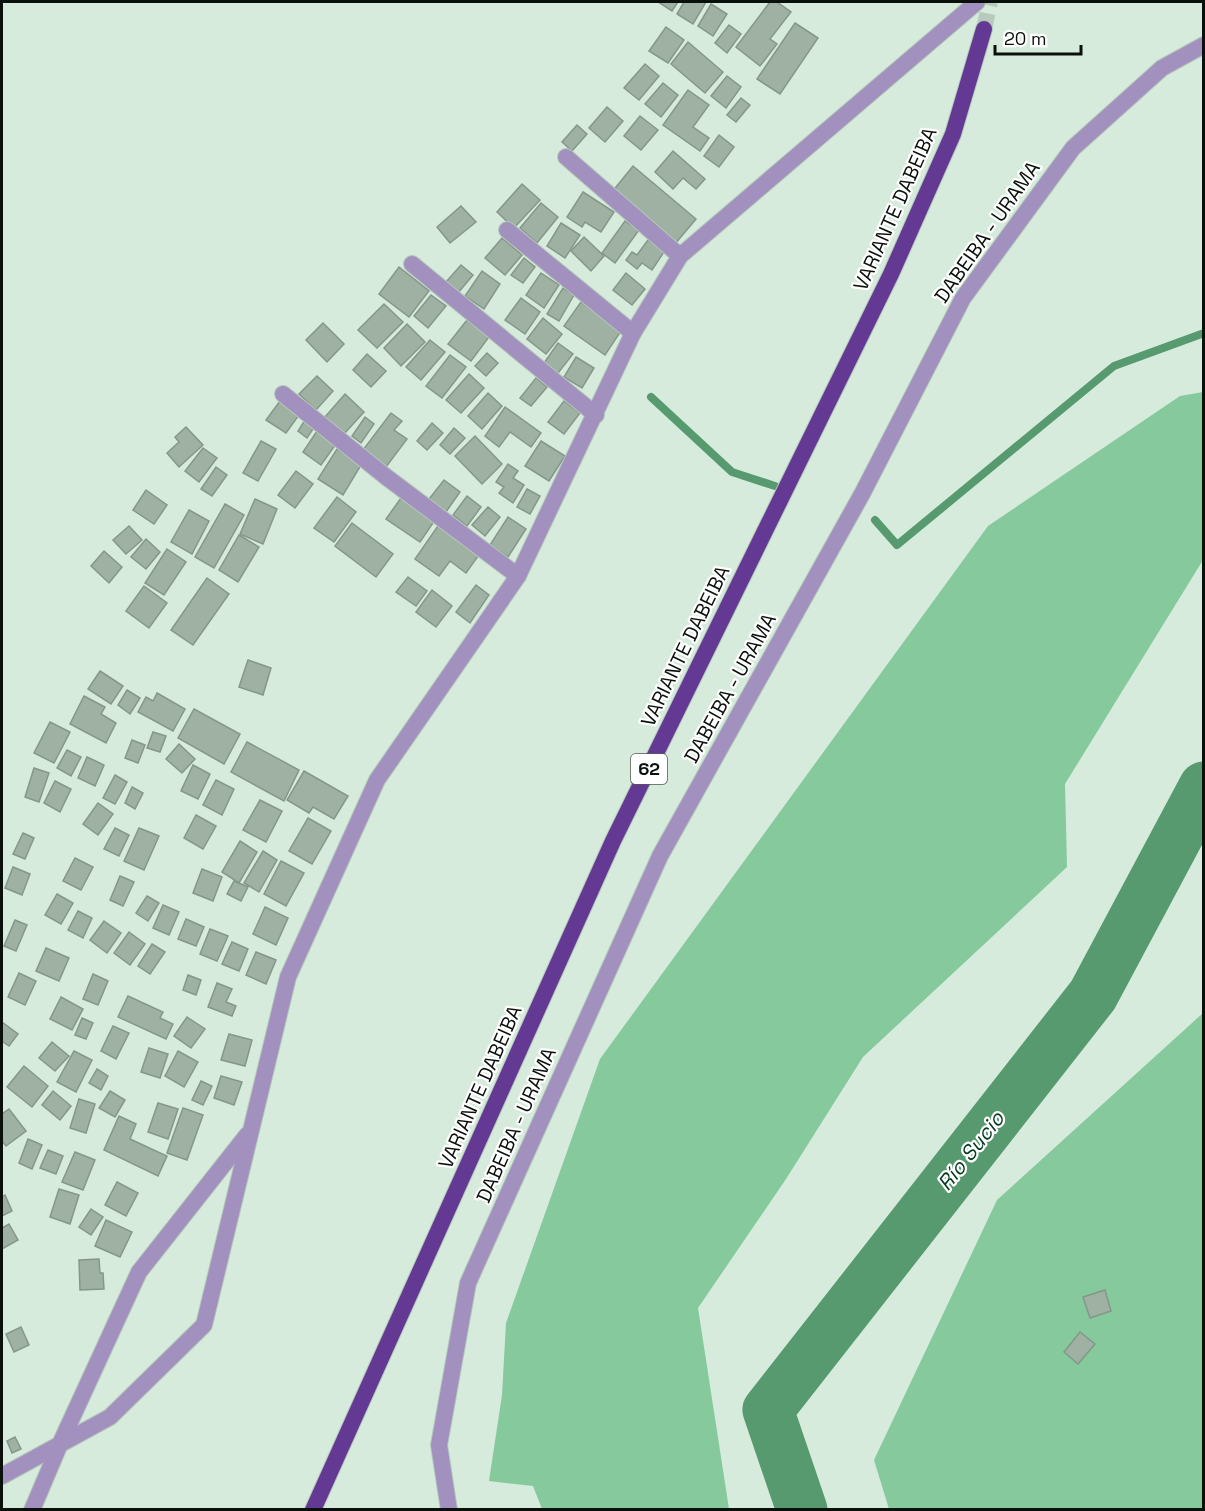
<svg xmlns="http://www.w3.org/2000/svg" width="1205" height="1511" font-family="'Space Grotesk',sans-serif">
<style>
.green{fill:#85c99c}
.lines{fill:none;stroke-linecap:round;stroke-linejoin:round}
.stream{stroke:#579a6f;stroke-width:8}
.river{stroke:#579a6f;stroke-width:51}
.building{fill:#9eb1a3;stroke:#849789;stroke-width:1.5}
.trunk-tunnel{stroke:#b7cabd;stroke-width:16;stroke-dasharray:16 8;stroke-linecap:butt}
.minor-casing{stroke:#b5c8bb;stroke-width:18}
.trunk-casing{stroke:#b5c8bb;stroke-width:18}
.minor{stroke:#a291bf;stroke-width:16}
.trunk{stroke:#633994;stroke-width:16}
.labels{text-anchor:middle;stroke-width:4.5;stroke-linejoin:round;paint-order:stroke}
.shield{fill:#fff;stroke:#545855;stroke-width:1.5}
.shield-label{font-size:18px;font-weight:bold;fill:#0a110c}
.street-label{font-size:20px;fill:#0a110c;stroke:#fff}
.water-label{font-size:21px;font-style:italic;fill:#043c20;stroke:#fff}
</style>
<rect width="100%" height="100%" fill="#d6ebdc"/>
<g class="green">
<polygon points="1203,392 1203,560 1065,784 1067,867 863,1057 786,1179 698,1308 729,1509 542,1509 533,1486 489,1481 502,1395 506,1323 600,1059 988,526 1180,396"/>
<polygon points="1203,1013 1203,1509 889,1509 874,1460 997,1200"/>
</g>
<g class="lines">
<g class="stream">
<polyline points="651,397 732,472 775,486"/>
<polyline points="875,520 897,545 1114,366 1204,333"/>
</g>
<polyline class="river" points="802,1510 768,1410 1093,995 1204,787"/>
</g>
<g class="building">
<polygon points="658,2 678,2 672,11"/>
<polygon points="684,2 706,2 693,24 677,14"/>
<polygon points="770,2 777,2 791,12 770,39 777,44 760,66 736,47"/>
<polygon points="711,4 727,14 713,36 698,26"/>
<polygon points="795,23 818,38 780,94 757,79"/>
<polygon points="729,25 741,34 727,53 715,43"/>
<polygon points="666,27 684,40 668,63 649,51"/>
<polygon points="688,42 723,72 705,93 671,64"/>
<polygon points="645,64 659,76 639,100 624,88"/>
<polygon points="727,76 741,87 726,108 711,96"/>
<polygon points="663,83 678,95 661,117 645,104"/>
<polygon points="688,90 709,105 693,127 709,138 700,151 663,125"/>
<polygon points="741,98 750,105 736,122 727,115"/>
<polygon points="607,107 623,121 605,142 589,128"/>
<polygon points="640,116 658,130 641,150 624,136"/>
<polygon points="577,125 587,134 572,151 562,142"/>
<polygon points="719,135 734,147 719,167 704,156"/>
<polygon points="673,151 705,179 696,189 683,178 673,189 655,172"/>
<polygon points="633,166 696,219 675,244 612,192"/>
<polygon points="522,184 540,200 514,228 497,212"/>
<polygon points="583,192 614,212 601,232 585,222 582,227 567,217"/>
<polygon points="541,203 558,217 537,243 520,228"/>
<polygon points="461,206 476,222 450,243 437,227"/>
<polygon points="625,221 639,230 615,263 602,253"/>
<polygon points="561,223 580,235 565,258 547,246"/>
<polygon points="584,237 604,256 591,271 571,251"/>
<polygon points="502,238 522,255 505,275 485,258"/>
<polygon points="648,240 664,252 652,270 642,263 637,269 626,260 632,252 637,255"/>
<polygon points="524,258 535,267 523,283 511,275"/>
<polygon points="461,265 473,275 458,293 446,282"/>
<polygon points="399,267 429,291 409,317 379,294"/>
<polygon points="482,271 500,284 484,309 465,296"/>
<polygon points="541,273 559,285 544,308 526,295"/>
<polygon points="626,273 645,289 632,305 613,290"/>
<polygon points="563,288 574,295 559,321 547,314"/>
<polygon points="431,295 446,306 428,328 414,316"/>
<polygon points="521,298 540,312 525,334 505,320"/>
<polygon points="581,302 621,331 605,355 564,326"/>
<polygon points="384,304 403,322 377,348 358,330"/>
<polygon points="543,318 562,334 546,354 527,339"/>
<polygon points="467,320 489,337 471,361 448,344"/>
<polygon points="323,323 344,344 327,362 306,340"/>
<polygon points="407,324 425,342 401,366 384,348"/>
<polygon points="430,340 445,352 421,380 406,367"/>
<polygon points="558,343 573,354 558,373 544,363"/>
<polygon points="487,353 498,363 486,376 475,366"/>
<polygon points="367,354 386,371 371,387 353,370"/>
<polygon points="450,355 466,367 442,398 426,386"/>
<polygon points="576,357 594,368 582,388 564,377"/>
<polygon points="469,374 484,388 461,413 446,400"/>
<polygon points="317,376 333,391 316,410 299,394"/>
<polygon points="536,378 547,387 531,406 520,398"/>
<polygon points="488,393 502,406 482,429 468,416"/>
<polygon points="345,394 364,412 344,434 325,417"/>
<polygon points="280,401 299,415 286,433 266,420"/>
<polygon points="564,401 580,413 564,434 548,422"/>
<polygon points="505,407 541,433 531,447 510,432 499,447 485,436"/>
<polygon points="391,413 402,421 394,430 407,439 386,467 363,450"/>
<polygon points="365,417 374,424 361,443 352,436"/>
<polygon points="305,420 315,426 307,438 298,431"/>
<polygon points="432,423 443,433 427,450 417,441"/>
<polygon points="186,427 203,445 179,467 167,453 179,442 175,437"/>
<polygon points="454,428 465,438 450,454 440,445"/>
<polygon points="317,431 336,444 321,465 303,452"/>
<polygon points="475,436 502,464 482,484 455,456"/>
<polygon points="261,441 276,449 258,481 243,473"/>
<polygon points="541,441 565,456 549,481 525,466"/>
<polygon points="203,448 217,458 199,482 185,471"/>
<polygon points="337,449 361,465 343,495 318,479"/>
<polygon points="508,464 518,471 513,478 524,485 513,503 499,493 504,487 496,482"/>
<polygon points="216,467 227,475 212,496 201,489"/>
<polygon points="296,471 313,484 295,508 278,495"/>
<polygon points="444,480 460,492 446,512 429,499"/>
<polygon points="527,489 540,496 530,514 517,507"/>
<polygon points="146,490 167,505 154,524 133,510"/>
<polygon points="467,496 481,507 467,526 453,515"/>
<polygon points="337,497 356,512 334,542 314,528"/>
<polygon points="401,498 435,520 420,542 386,519"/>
<polygon points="255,499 277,509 263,544 240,534"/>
<polygon points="225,504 244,515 214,568 195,557"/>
<polygon points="488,507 500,517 485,536 472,525"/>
<polygon points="189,510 209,521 192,554 171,542"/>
<polygon points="508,517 526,529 508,557 490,545"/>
<polygon points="352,523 393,554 376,577 335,546"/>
<polygon points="440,523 481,552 466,573 450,561 439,576 415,559"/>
<polygon points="129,526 142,540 126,554 113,540"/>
<polygon points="239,535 259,547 238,582 219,570"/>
<polygon points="146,539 160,552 146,569 131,557"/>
<polygon points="167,549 186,562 164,595 145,583"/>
<polygon points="104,551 122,567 109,583 91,566"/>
<polygon points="408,577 427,591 416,606 396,592"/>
<polygon points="207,578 229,594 193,645 171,630"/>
<polygon points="476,585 489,595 470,623 456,612"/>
<polygon points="144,586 167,603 149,628 126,611"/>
<polygon points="432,590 452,606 436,627 416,612"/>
<polygon points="248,660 271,668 263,695 239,687"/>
<polygon points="100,671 123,686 111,704 88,689"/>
<polygon points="127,690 140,698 130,714 118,705"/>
<polygon points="157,693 185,709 173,731 138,712 146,697 153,701"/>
<polygon points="84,696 105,707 101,714 116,723 106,743 70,724"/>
<polygon points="194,709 240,734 224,764 178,738"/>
<polygon points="50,722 70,732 54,763 34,753"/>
<polygon points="153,732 166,736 160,752 147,748"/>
<polygon points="132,740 145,745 138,763 125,758"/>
<polygon points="247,742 299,770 284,801 231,772"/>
<polygon points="179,744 195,759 182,773 166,759"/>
<polygon points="67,750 81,757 71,776 57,768"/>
<polygon points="87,757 104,765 95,786 78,778"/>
<polygon points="193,765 210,774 198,799 181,791"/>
<polygon points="34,768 49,773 39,802 25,797"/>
<polygon points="304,771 348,796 334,819 313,807 309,813 287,800"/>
<polygon points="115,775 127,782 115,804 103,798"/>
<polygon points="216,780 234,789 222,815 203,805"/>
<polygon points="55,781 71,789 60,812 44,803"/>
<polygon points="132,787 143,793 135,809 125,803"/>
<polygon points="260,800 282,811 266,842 243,830"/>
<polygon points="98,803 113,814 98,835 83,824"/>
<polygon points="196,815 216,826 203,849 184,838"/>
<polygon points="308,818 331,831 312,864 289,851"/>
<polygon points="115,828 129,835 119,856 104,849"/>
<polygon points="139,828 159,836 144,870 124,861"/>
<polygon points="23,833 34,838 25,859 13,854"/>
<polygon points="240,841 257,852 239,883 222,872"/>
<polygon points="263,851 277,860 259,892 244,883"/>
<polygon points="75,858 93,867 81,890 63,881"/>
<polygon points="281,861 304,873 286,906 264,894"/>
<polygon points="13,867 30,874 22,895 5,888"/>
<polygon points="202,869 222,877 213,901 193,893"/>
<polygon points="120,876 134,882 123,906 110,900"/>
<polygon points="234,881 248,887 241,901 227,894"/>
<polygon points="57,894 73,903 61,924 45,915"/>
<polygon points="147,896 159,903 148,921 136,913"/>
<polygon points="163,905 179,912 169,935 153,928"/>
<polygon points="265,907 288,918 276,945 253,934"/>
<polygon points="78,911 92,918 83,938 68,930"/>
<polygon points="186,919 204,927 196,946 178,939"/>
<polygon points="15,920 27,925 16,951 4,946"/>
<polygon points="104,921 121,933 107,953 90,940"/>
<polygon points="210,929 228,936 217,961 200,954"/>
<polygon points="129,932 145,944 130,965 114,953"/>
<polygon points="232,942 248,949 239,971 222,964"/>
<polygon points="152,944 165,952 150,974 138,966"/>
<polygon points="46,948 69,958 59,981 36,971"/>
<polygon points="256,952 276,960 266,984 246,975"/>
<polygon points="19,973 36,981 25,1005 8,997"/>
<polygon points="93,974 108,981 98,1005 83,999"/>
<polygon points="188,975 201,980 196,995 183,990"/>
<polygon points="217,983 232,989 226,1002 236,1006 232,1016 208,1007"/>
<polygon points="128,996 163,1012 160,1018 173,1024 166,1039 118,1017"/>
<polygon points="61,997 83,1009 72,1030 50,1019"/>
<polygon points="187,1017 205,1029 191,1048 174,1036"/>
<polygon points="82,1018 93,1023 86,1039 75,1035"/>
<polygon points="2,1022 18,1034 9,1046 2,1041"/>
<polygon points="113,1026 129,1033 116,1059 101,1051"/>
<polygon points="229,1034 252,1040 245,1066 221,1060"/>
<polygon points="52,1042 69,1056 55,1071 39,1058"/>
<polygon points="149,1048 168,1054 160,1078 141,1072"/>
<polygon points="74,1051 92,1060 76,1092 57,1082"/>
<polygon points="178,1051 198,1062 184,1087 165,1076"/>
<polygon points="24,1066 48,1086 32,1107 7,1087"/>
<polygon points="97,1069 108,1076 101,1090 89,1083"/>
<polygon points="221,1076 242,1082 234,1105 214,1098"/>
<polygon points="201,1081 212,1086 203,1105 192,1100"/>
<polygon points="53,1091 71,1106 60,1120 42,1105"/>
<polygon points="110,1091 125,1100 115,1117 99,1108"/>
<polygon points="79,1099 95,1104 86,1133 70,1128"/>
<polygon points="158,1103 178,1109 168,1139 148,1132"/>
<polygon points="183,1108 203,1115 187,1160 167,1153"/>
<polygon points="9,1109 26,1131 6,1146 2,1141 2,1114"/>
<polygon points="119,1116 136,1124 130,1139 167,1156 158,1176 104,1150"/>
<polygon points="28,1139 42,1145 32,1169 19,1163"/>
<polygon points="48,1150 63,1156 56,1174 40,1168"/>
<polygon points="75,1152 95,1160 83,1190 62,1182"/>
<polygon points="117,1182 138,1193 126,1216 105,1205"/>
<polygon points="59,1189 79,1195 70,1224 50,1217"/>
<polygon points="5,1195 12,1211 2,1216 2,1197"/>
<polygon points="91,1209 103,1217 91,1235 79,1227"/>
<polygon points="106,1220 132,1232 120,1257 95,1246"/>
<polygon points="9,1224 18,1240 2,1249 2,1228"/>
<polygon points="99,1259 100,1273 103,1273 104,1289 80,1290 79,1260"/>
<polygon points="1105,1290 1111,1311 1090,1318 1083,1297"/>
<polygon points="21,1327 29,1345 14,1352 6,1334"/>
<polygon points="1080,1332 1095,1344 1078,1364 1064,1352"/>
<polygon points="15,1437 21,1449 12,1453 7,1441"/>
</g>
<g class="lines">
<polyline class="trunk-tunnel" points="984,29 990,2"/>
<defs>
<g id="minor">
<polyline points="566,157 680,256"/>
<polyline points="507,230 633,333"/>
<polyline points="412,264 596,415"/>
<polyline points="283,394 385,476 518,576"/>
<polyline points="2,1476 110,1417 204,1325 288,977 377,780 518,576 633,333 680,256 977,2"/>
<polyline points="32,1510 60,1444 139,1272 247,1135"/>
<polyline points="449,1510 439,1445 468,1283 660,856 862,494 963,298 1073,148 1162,68 1204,45"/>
</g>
<polyline id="trunk" points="313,1510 613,841 891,274 953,134 984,29"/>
</defs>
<use href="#minor" class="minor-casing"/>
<use href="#trunk" class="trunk-casing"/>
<use href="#minor" class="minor"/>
<use href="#trunk" class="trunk"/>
</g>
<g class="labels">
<rect class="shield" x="631" y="754" width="36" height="30" rx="4.5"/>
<g class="shield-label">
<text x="649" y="775">62</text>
</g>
<g class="street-label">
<text transform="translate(895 209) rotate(-66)" y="7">VARIANTE DABEIBA</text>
<text transform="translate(987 232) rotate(-55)" y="7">DABEIBA - URAMA</text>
<text transform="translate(685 646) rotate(-64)" y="7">VARIANTE DABEIBA</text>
<text transform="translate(730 688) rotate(-61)" y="7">DABEIBA - URAMA</text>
<text transform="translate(480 1087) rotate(-66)" y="7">VARIANTE DABEIBA</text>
<text transform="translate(516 1125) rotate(-66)" y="7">DABEIBA - URAMA</text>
</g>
<g class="water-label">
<text transform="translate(971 1151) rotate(-52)" y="7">Río Sucio</text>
</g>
</g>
<rect width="1205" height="1511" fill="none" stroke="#0a110c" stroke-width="6"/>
<path d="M995 45v9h86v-9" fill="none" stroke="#0a110c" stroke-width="3"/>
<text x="1004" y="45" font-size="18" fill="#0a110c" stroke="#ffffff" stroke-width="4.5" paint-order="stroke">20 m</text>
</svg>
